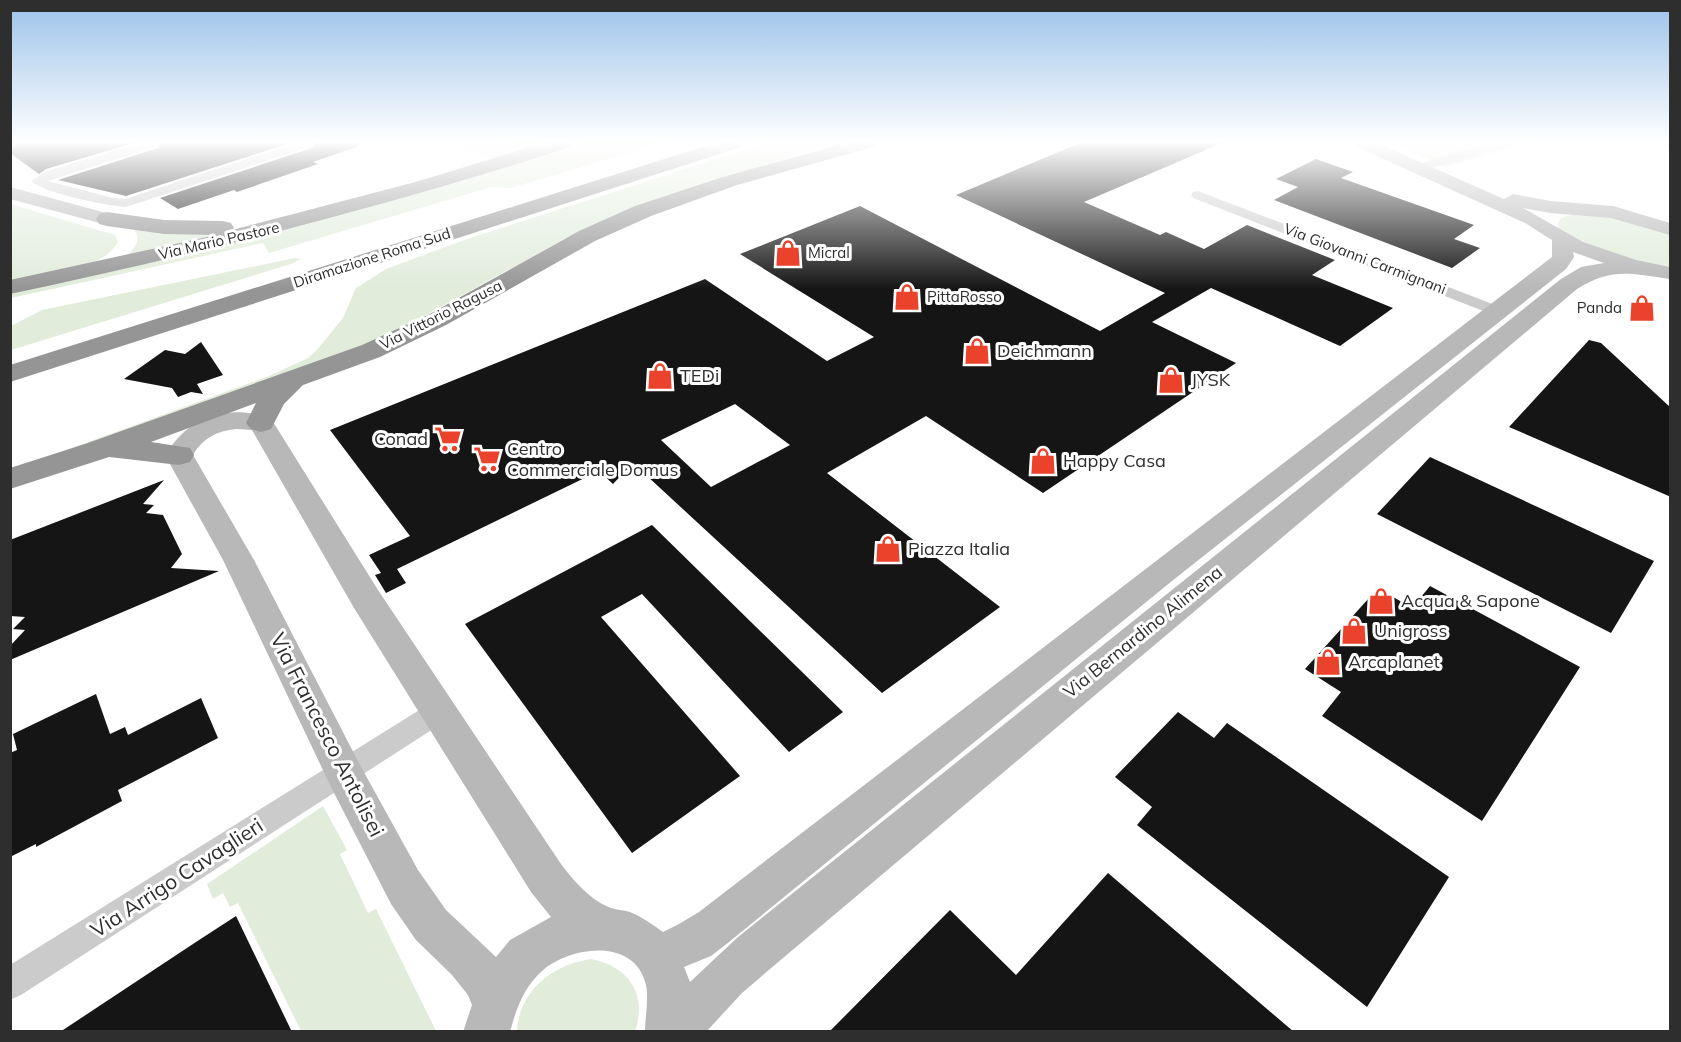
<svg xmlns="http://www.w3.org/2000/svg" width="1681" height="1042" font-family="Mulish,sans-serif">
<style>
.green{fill:#e1ecdb}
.building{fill:#151515;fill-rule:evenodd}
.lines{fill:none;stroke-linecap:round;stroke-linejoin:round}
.street{fill:#cbcbcb;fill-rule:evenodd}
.secondary{fill:#b8b8b8;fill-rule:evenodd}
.highway{fill:#959595;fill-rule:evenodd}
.labels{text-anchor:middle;stroke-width:6;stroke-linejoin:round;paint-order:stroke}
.far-street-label{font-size:15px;fill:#2e2e2e;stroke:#fff}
.far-poi-label{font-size:15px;fill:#2e2e2e;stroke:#fff;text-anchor:start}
.poi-label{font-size:18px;fill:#2e2e2e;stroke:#fff;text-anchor:start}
.street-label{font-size:18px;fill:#2e2e2e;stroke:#fff}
.near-street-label{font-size:21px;fill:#2e2e2e;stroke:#fff}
</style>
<rect width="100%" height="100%" fill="#fff"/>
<g class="green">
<polygon points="452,143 548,143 497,160"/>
<polygon points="574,143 662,143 511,188 491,187 269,253 263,243 11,298 10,291 301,226 422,192"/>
<polygon points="766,143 834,143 650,202 564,239 392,334 25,469 36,461 269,376 308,358 316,351 343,318 356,288 386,269 467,239"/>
<polygon points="1391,143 1529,143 1446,167"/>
<path d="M10,204L115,235L118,242C101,272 43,274 11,281Z"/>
<polygon points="1577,213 1597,214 1670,234 1670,269 1652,267 1594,249 1559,229 1558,223 1561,218"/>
<path d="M134,229L235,231L126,257C135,247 142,241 134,229Z"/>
<polygon points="295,258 301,259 291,264 11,350 11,326 42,310"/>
<polygon points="323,806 347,850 340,854 368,913 376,909 436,1031 301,1031 238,903 230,907 223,893 213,899 207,884"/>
<path d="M591,959C628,966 648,994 635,1031H517C519,990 554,964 591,959Z"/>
</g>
<g class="building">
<polygon points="10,143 134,143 46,169 39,174 10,153"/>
<polygon points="161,143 290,143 126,196 58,180 158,148"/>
<polygon points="315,143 359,143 359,146 313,162 318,164 237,192 234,190 178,209 160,198 312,148"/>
<path d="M1080,143H1222L1084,202L1160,235L1166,232L1204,249L1247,225L1335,260L1312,275L1393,308L1340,346L1211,288L1152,322L1236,363L1043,493L926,416L827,473L1000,607L882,693L633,463L613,484L599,471L397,569L406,583L386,593L375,575L381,573L369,555L410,536L330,430L705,279L827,361L874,337L740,254L860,206L1100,331L1165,293L956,195ZM735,404L790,445L711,487L661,440Z"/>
<polygon points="1316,159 1353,172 1341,178 1474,225 1454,239 1480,248 1452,268 1274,200 1298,187 1276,179"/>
<polygon points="1589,340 1601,343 1671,408 1671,497 1509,427"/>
<polygon points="201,342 223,375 197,384 203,394 191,392 178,397 172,388 124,379 165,350 185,354"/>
<polygon points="1430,457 1654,561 1611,633 1377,514"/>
<polygon points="164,480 143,504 154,505 146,513 163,515 182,554 171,568 219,571 10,660 10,646 25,630 13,629 25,617 10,616 10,540"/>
<polygon points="652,525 843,712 789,752 642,594 601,617 740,776 632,853 465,624"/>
<polygon points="1430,586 1580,667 1482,821 1322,716 1341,692 1305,669 1378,588 1412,608"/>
<polygon points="96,694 110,734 125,727 128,735 201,698 218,738 118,790 122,801 36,847 36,844 10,857 10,753 17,750 13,734"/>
<polygon points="1178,712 1214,738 1227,723 1449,877 1367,1007 1137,825 1152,807 1115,777"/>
<polygon points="1108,873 1294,1032 829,1032 950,910 1016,975"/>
<polygon points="236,916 292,1032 60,1032 196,942"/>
</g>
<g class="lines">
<g class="street">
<path d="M141,143H159L157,146L48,181L113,198L125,199L296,143H313L311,146L126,207C108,206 43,193 31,181L47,171Z"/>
<polygon points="1493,143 1512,143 1510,146 1428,169 1422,165 1424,162"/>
<polygon points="1658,143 1670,143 1670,147 1660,146"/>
<polygon points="1198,191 1503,308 1505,311 1497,316 1491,314 1193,198 1191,195 1193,192"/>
<polygon points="438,701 447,704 451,712 447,720 21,995 10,1000 10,965 429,704"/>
</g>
<g class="secondary">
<path d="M1354,143H1377L1504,199L1513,194L1550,201L1613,206L1670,223V235L1611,218L1550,213L1523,208L1583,242L1636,260L1670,267V279C1632,274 1612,267 1577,289L770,969L742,993L706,1032H645C645,1017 649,999 646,985C635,937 570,946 542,971C524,987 516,1009 510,1032H463L472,1005L468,995L452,975L416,940L391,904L332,789L223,560L165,455C191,415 224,405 270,417L378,590L561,864C574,881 590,900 611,908C617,910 623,910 630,912C642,917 652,924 663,932L679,924L699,912L1552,257V240L1525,223L1357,147ZM1573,252L1604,263L1581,267L1561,279L738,937L690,982L684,967L711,956L729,942L1172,581L1566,269L1574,257ZM236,429L252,430L354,608L531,892L551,917L510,940L496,957L446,910L418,870L360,765L254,560L193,455C203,438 217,431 236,429Z"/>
<polygon points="10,187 114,215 117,219 114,223 107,225 10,199"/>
</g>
<g class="highway">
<path d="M544,143H573L570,147C386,207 199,254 10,294V280L216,235L164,234L107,226L99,224L96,219L99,214L107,212L164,220L223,221L231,223L234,228L232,230L419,181Z"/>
<polygon points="715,143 744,143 741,147 10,382 10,365"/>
<polygon points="845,143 876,143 873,147 737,185 651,216 595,241 446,325 380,357 303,385 284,404 271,429 261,432 251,429 246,423 256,403 151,442 190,448 194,455 190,462 179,465 109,457 10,489 10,468 85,444 362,345 428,315 579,231 635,206 723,177"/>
</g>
</g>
<linearGradient id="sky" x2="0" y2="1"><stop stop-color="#9bc2ea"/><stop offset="0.49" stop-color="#fff"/><stop offset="1" stop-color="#fff" stop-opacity="0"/></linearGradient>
<rect width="1681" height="289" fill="url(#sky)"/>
<defs>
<symbol id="shop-bare" viewBox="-9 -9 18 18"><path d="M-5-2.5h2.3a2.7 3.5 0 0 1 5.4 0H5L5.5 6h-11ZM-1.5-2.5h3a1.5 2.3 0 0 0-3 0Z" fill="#ea422b" stroke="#fff" stroke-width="2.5" paint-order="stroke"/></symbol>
<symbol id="supermarket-bare" viewBox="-9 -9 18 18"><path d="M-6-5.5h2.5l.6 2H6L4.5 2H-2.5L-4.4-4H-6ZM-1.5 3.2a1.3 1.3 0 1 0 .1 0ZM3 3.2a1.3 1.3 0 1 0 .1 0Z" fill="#ea422b" stroke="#fff" stroke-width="2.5" paint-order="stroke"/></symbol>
</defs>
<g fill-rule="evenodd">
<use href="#shop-bare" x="769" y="234" width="38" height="38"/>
<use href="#shop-bare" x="888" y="278" width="38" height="38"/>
<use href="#shop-bare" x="1623" y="289" width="38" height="38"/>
<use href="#shop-bare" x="958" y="332" width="38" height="38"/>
<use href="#shop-bare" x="641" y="357" width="38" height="38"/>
<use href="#shop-bare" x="1152" y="361" width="38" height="38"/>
<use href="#supermarket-bare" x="429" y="420" width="38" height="38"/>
<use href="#supermarket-bare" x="468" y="440" width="38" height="38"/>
<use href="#shop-bare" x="1024" y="442" width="38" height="38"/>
<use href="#shop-bare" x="869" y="530" width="38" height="38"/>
<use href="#shop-bare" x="1362" y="582" width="38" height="38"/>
<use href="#shop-bare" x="1335" y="612" width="38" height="38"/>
<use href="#shop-bare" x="1309" y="643" width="38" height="38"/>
</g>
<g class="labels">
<g class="far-street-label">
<text transform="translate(219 241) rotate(-13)" y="5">Via Mario Pastore</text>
<text transform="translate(372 258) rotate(-18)" y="5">Diramazione Roma Sud</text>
<text transform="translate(1365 259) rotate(21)" y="5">Via Giovanni Carmignani</text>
<text transform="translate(441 315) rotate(-27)" y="5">Via Vittorio Ragusa</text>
</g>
<g class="far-poi-label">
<text x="808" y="258">Micral</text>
<text x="927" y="302">PittaRosso</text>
<text x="1622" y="313" text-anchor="end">Panda</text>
</g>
<g class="poi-label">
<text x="997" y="357">Deichmann</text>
<text x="680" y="382">TEDi</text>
<text x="1191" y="386">JYSK</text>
<text x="428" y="445" text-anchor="end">Conad</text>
<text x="507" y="455">Centro<tspan x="507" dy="21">Commerciale Domus</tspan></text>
<text x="1063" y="467">Happy Casa</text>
<text x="908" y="555">Piazza Italia</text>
<text x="1401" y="607">Acqua &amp; Sapone</text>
<text x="1374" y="637">Unigross</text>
<text x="1348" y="668">Arcaplanet</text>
</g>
<g class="street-label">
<text transform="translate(1143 632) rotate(-39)" y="6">Via Bernardino Alimena</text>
</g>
<g class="near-street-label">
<text transform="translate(327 735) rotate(63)" y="7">Via Francesco Antolisei</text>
<text transform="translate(177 878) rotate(-33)" y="7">Via Arrigo Cavaglieri</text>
</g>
</g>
<rect width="1681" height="1042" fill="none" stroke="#2e2e2e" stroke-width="24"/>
</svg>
